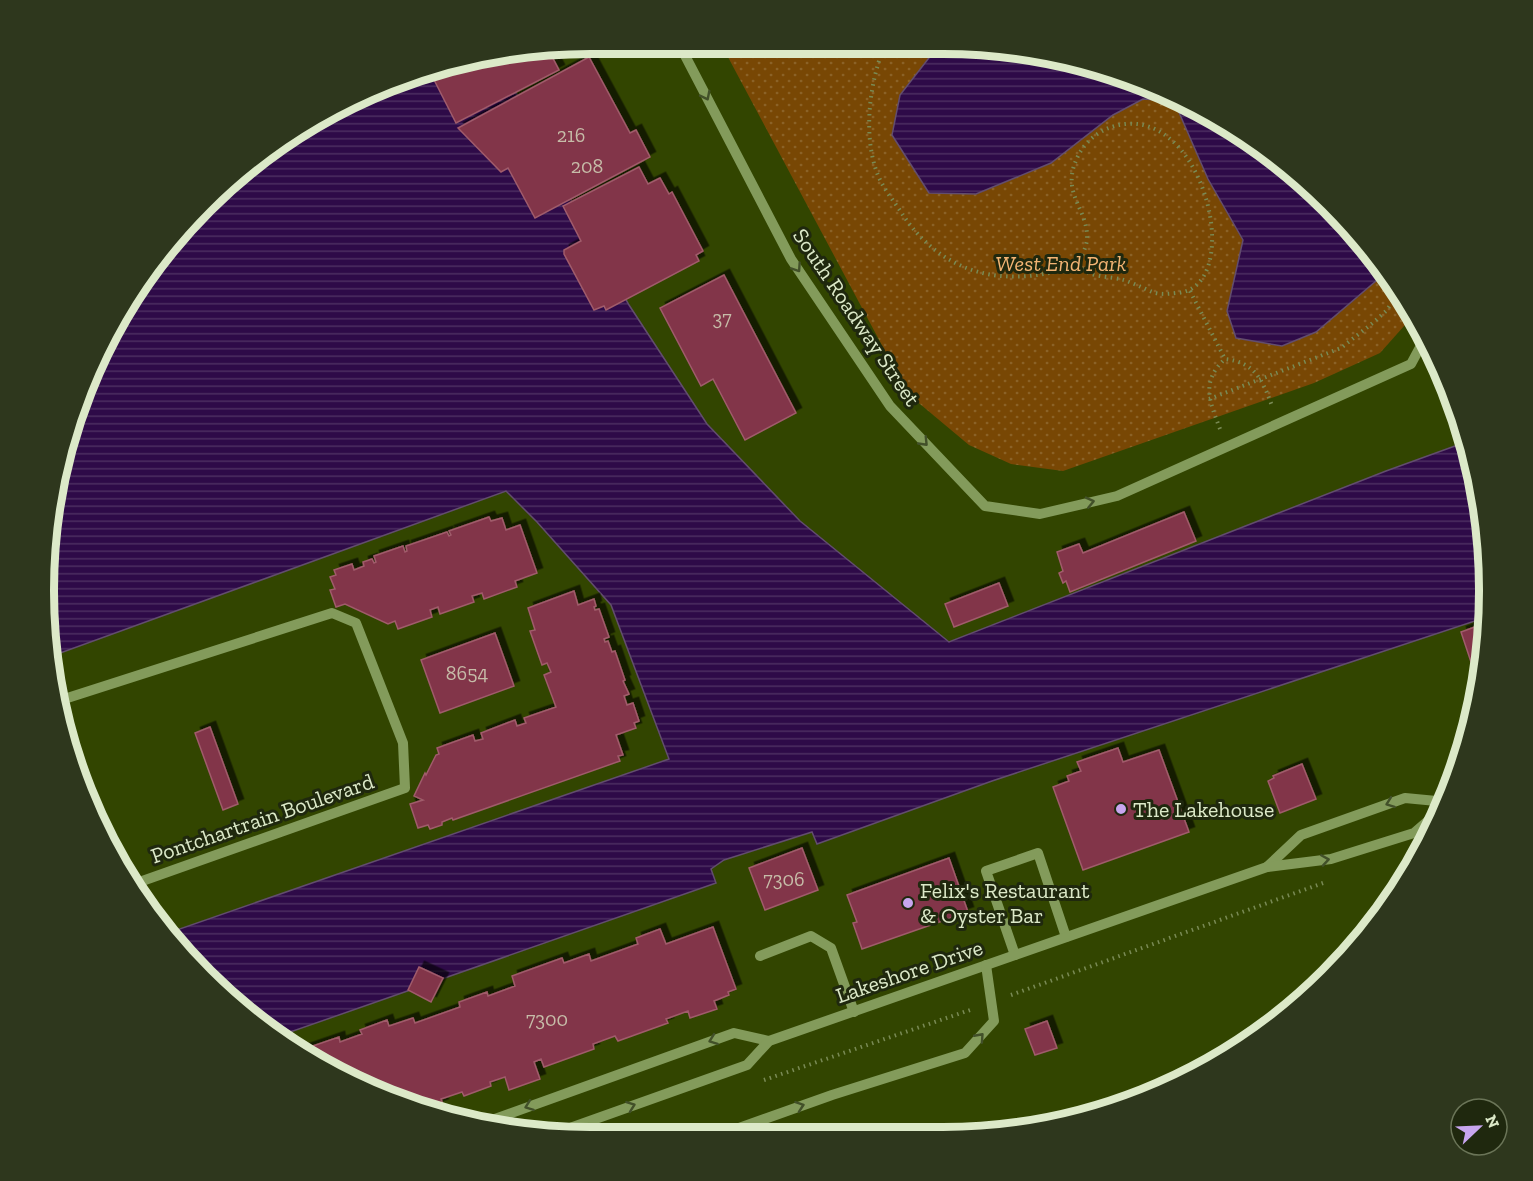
<svg xmlns="http://www.w3.org/2000/svg" width="1533" height="1181" font-family="'Zilla Slab',serif">
<style>
.grass{fill:url(#grass-dots)}
.water{fill:url(#water-rules);stroke:#624d6e;stroke-width:1.5}
.building{fill:#82354a;stroke:#a05b6b;stroke-width:1.5;filter:url(#shadow)}
.lines{fill:none;stroke-linecap:round;stroke-linejoin:round}
.path{stroke:#798a54;stroke-width:4;stroke-dasharray:1.5 4.5;stroke-linecap:butt}
.minor{stroke:#839b5b;stroke-width:10}
.oneway{stroke:#425029}
.poi-dot{fill:#c8a6ef;stroke:#1f280e;stroke-width:2}
.labels{text-anchor:middle;stroke-width:6;stroke-linejoin:round;paint-order:stroke}
.number-label{font-size:20px;fill:#c6bca8}
.park-label{font-size:22px;font-style:italic;fill:#f5b574;stroke:#1f280e}
.street-label{font-size:22px;fill:#dce9c8;stroke:#1f280e}
.poi-label{font-size:22px;fill:#dce9c8;stroke:#1f280e;text-anchor:start}
.rim{fill:none;stroke:#dce9c8;stroke-width:8}
</style>
<defs>
<pattern id="grass-dots" width="8" height="8" patternUnits="userSpaceOnUse" patternTransform="scale(1.5)"><rect width="8" height="8" fill="#784704"/><path d="M2 2h.1M6 6h.1" fill="none" stroke="#8b6227" stroke-width="1.8" stroke-linecap="round"/></pattern>
<pattern id="water-rules" width="6" height="5" patternUnits="userSpaceOnUse" patternTransform="scale(1.5)"><rect width="6" height="5" fill="#2e0a48"/><path d="M0 2.5h6" fill="none" stroke="#4c2e61"/></pattern>
<filter id="shadow"><feDropShadow dx="5.5" dy="-5.5" stdDeviation="0" flood-color="#0009"/></filter>
</defs>
<rect width="100%" height="100%" fill="#324500"/>
<polygon class="grass" points="721,44 978,45 1084,62 1185,100 1275,156 1397,287 1413,316 1380,353 1314,383 1063,471 1011,464 969,445 908,394"/>
<g class="water">
<polygon points="939,45 978,45 1084,62 1185,100 1275,156 1384,273 1383,275 1316,332 1282,346 1236,338 1227,311 1243,240 1208,179 1174,101 1143,99 1113,115 1051,163 976,194 929,193 892,135 900,95"/>
<polygon points="498,56 550,162 629,305 707,424 800,521 949,642 1386,471 1466,442 1479,484 1489,591 1487,617 992,781 817,844 812,832 724,860 711,869 716,883 276,1037 204,978 168,933 669,759 611,605 537,522 506,491 52,656 44,591 62,449 117,317 203,204 317,117 449,62"/>
</g>
<g class="building">
<polygon points="548,49 559,70 456,123 429,70 449,62"/>
<polygon points="589,57 630,133 636,130 650,157 535,218 508,168 501,172 458,128"/>
<polygon points="639,167 648,184 660,178 669,194 672,192 703,251 696,255 699,261 606,310 604,306 594,310 564,254 564,250 581,241 563,206"/>
<polygon points="724,275 796,413 745,440 713,379 701,386 660,308"/>
<polygon points="1184,512 1196,541 1070,592 1066,581 1063,583 1059,573 1063,571 1057,552 1079,544 1083,553"/>
<polygon points="489,517 491,521 502,518 506,530 520,525 537,573 515,581 517,587 484,599 482,593 472,596 474,602 440,614 438,607 430,610 432,617 398,629 395,621 388,624 345,604 336,607 330,590 335,589 330,577 336,575 334,570 352,564 354,570 364,566 363,562 372,559 374,563 376,562 374,556 403,546 405,552 407,551 406,546 447,532 449,536 451,535 449,531"/>
<polygon points="999,583 1008,606 954,627 945,604"/>
<polygon points="574,591 578,605 594,599 596,606 594,607 595,610 599,609 609,637 604,639 605,642 608,641 612,652 615,651 625,680 623,681 629,694 624,696 627,705 633,703 639,721 634,723 636,728 616,735 623,755 618,756 620,761 453,820 452,818 442,822 442,825 430,829 428,825 418,828 410,804 423,800 414,796 425,773 426,775 436,755 439,754 437,748 473,735 475,741 483,739 481,733 515,720 517,726 526,723 524,718 556,707 544,675 551,672 547,663 542,665 530,631 535,630 528,608"/>
<polygon points="1483,624 1485,631 1480,682 1478,683 1461,632"/>
<polygon points="495,633 514,686 440,713 421,660"/>
<polygon points="210,727 238,804 223,810 195,733"/>
<polygon points="1118,748 1123,762 1159,750 1189,832 1083,870 1053,787 1069,781 1067,776 1081,771 1077,762"/>
<polygon points="1302,764 1316,799 1280,813 1268,781 1274,778 1273,776"/>
<polygon points="802,848 818,890 765,910 749,868"/>
<polygon points="949,858 968,912 862,949 853,923 857,922 847,895"/>
<polygon points="713,927 736,989 728,992 729,995 714,1001 717,1009 690,1018 688,1011 666,1019 668,1023 618,1041 615,1036 593,1044 594,1049 544,1067 541,1059 534,1062 540,1079 509,1090 505,1077 490,1082 491,1086 464,1096 462,1092 441,1099 443,1104 424,1111 414,1108 298,1051 339,1037 340,1042 362,1034 360,1030 387,1020 389,1026 413,1018 415,1023 460,1007 459,1002 487,992 488,996 515,986 512,976 562,958 564,963 589,954 591,961 638,944 636,938 660,929 666,944"/>
<polygon points="419,967 443,978 431,1002 408,990"/>
<polygon points="1047,1021 1057,1048 1035,1055 1025,1029"/>
</g>
<g class="lines">
<g class="path">
<path d="M885,44C870,81 863,131 876,170C881,185 890,196 899,209C941,276 1005,290 1078,265C1081,257 1086,248 1087,240C1089,208 1059,194 1078,156C1087,138 1105,126 1125,124C1208,115 1245,290 1176,293C1167,294 1158,295 1150,291C1141,287 1133,283 1124,280C1110,276 1088,278 1078,265"/>
<polyline points="1190,291 1225,359"/>
<polyline points="1209,399 1341,348 1374,322 1386,311 1400,291"/>
<path d="M1220,429C1210,402 1200,382 1225,359C1255,362 1263,381 1272,406"/>
<polyline points="1011,995 1323,883"/>
<polyline points="764,1080 973,1009"/>
</g>
<g class="minor">
<polyline points="679,44 791,259 890,406 985,506 1040,514 1117,496 1411,364 1425,338"/>
<polyline points="58,701 332,613 356,623 403,743 405,788 131,885"/>
<polyline points="1267,867 1301,835 1405,798 1447,802"/>
<polyline points="1015,955 986,871 1038,853 1066,937"/>
<polyline points="760,956 811,936 831,948 854,1012"/>
<polyline points="481,1124 734,1033 769,1041"/>
<polyline points="556,1133 747,1065 769,1041 1267,867 1331,859 1414,833 1444,807"/>
<polyline points="725,1133 832,1095 965,1053 994,1021 986,965"/>
</g>
</g>
<defs><path id="oneway-chevron" d="M-2-3.5L2.5 0L-2 3.5" fill="none" stroke-width="1.6" stroke-linecap="round" stroke-linejoin="round" transform="scale(1.5)"/></defs>
<g class="oneway">
<use href="#oneway-chevron" transform="translate(706 96) rotate(63)"/>
<use href="#oneway-chevron" transform="translate(797 268) rotate(56)"/>
<use href="#oneway-chevron" transform="translate(924 442) rotate(46)"/>
<use href="#oneway-chevron" transform="translate(1090 502) rotate(-13)"/>
<use href="#oneway-chevron" transform="translate(1390 803) rotate(160)"/>
<use href="#oneway-chevron" transform="translate(1325 860) rotate(-9)"/>
<use href="#oneway-chevron" transform="translate(980 1037) rotate(-48)"/>
<use href="#oneway-chevron" transform="translate(713 1040) rotate(160)"/>
<use href="#oneway-chevron" transform="translate(529 1106) rotate(160)"/>
<use href="#oneway-chevron" transform="translate(631 1106) rotate(-20)"/>
<use href="#oneway-chevron" transform="translate(800 1106) rotate(-19)"/>
</g>
<g class="poi-dot">
<circle cx="1121" cy="809" r="6"/>
<circle cx="908" cy="903" r="6"/>
</g>
<g class="labels">
<g class="number-label">
<text x="571" y="142">216</text>
<text x="587" y="173">208</text>
<text x="722" y="325">37</text>
<text x="467" y="680">8654</text>
<text x="784" y="886">7306</text>
<text x="547" y="1026">7300</text>
</g>
<g class="park-label">
<text x="1061" y="271">West End Park</text>
</g>
<g class="street-label">
<text transform="translate(857 317) rotate(56)" y="8">South Roadway Street</text>
<text transform="translate(262 818) rotate(-19)" y="8">Pontchartrain Boulevard</text>
<text transform="translate(909 971) rotate(-19)" y="8">Lakeshore Drive</text>
</g>
<g class="poi-label">
<text x="1133" y="817">The Lakehouse</text>
<text x="920" y="898">Felix's Restaurant<tspan x="920" dy="25">&amp; Oyster Bar</tspan></text>
</g>
</g>
<path d="M0 0H1533V1181H0ZM590 54H943A536 536 0 0 1 1479 590V591A536 536 0 0 1 943 1127H590A536 536 0 0 1 54 591V590A536 536 0 0 1 590 54Z" fill="#2e371d" fill-rule="evenodd"/>
<path class="rim" d="M590 54H943A536 536 0 0 1 1479 590V591A536 536 0 0 1 943 1127H590A536 536 0 0 1 54 591V590A536 536 0 0 1 590 54Z"/>
<g transform="translate(1479 1127) rotate(67)"><circle r="28" fill="#1f280e" stroke="#6b7558" stroke-width="1.5"/>
<path d="M0-4.5L10 22L0 15L-10 22Z" fill="#c8a6ef"/>
<text y="-9" font-size="16" font-weight="bold" text-anchor="middle" fill="#dce9c8">N</text>
</g>
</svg>
